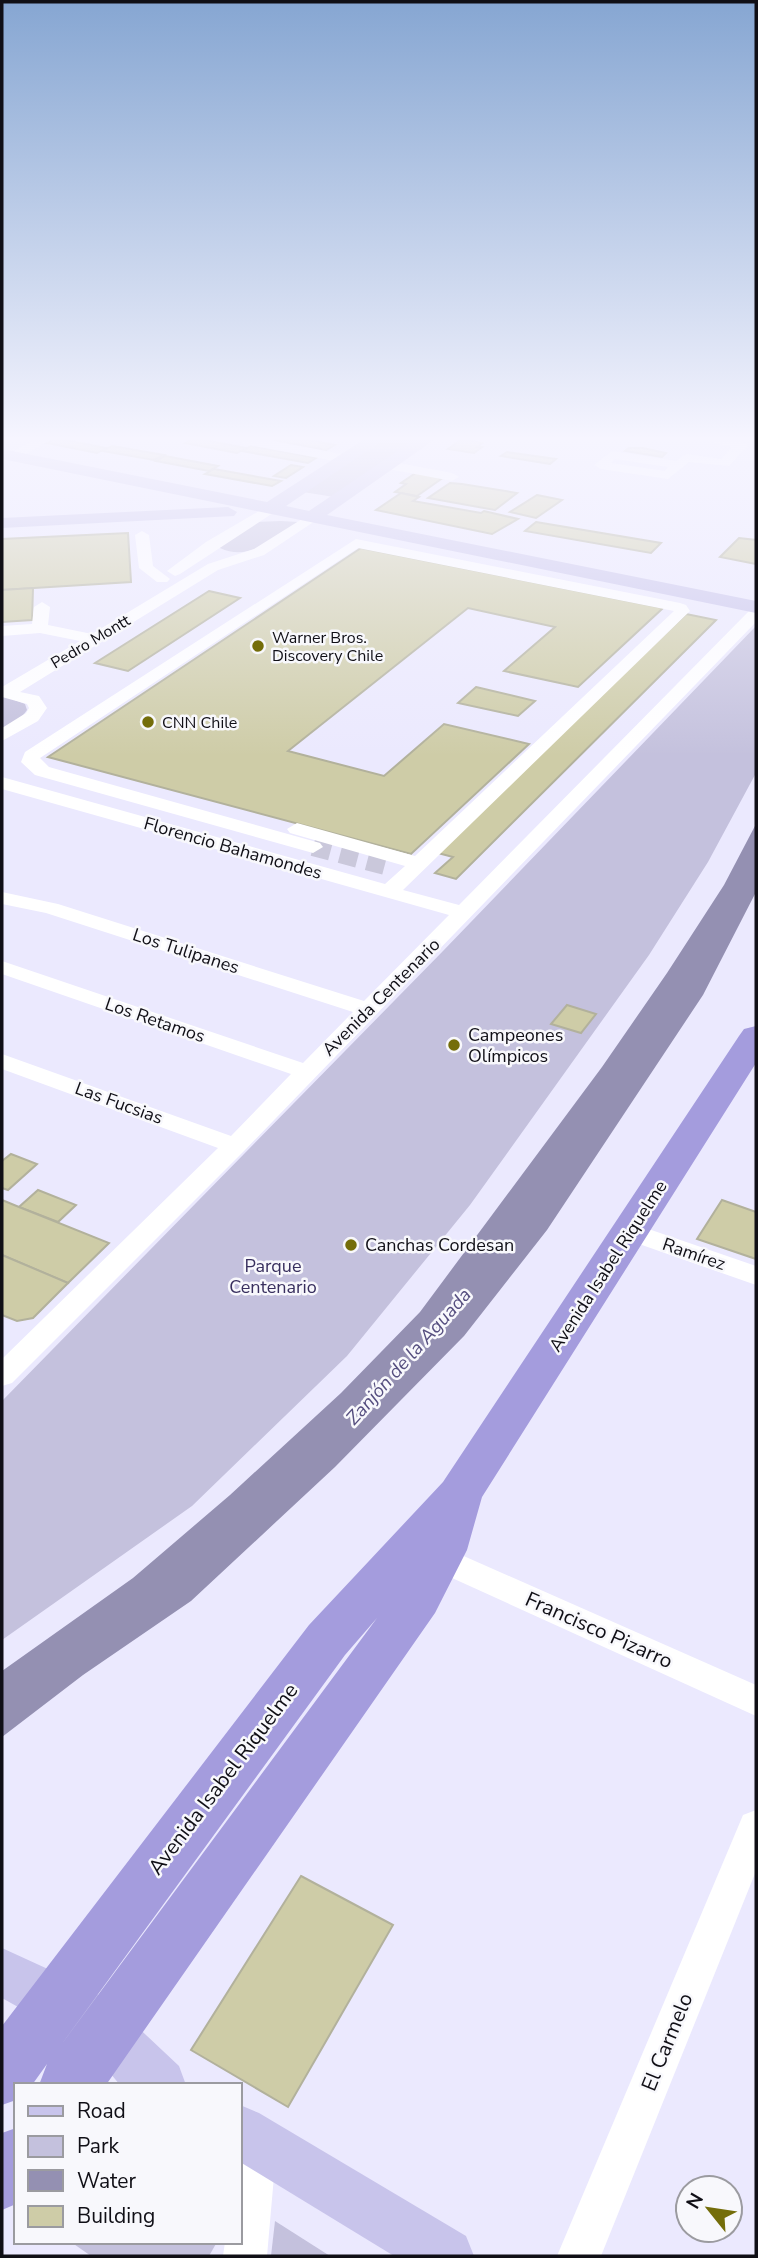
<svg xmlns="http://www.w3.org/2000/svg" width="758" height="2258" font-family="'Nunito Sans',sans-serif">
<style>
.green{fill:#c4c1dd}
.water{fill:#9490b2}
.building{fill:#cecca7;stroke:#b2b19c;stroke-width:2}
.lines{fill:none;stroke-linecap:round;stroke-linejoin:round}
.minor-tunnel{stroke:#cac8db;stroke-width:18;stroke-dasharray:18 10;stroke-linecap:butt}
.minor{fill:#fff;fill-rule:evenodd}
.major{fill:#c8c4eb;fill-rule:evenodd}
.highway{fill:#a49cdd;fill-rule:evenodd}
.poi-dot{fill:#746d0a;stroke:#f8f8fc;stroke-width:2.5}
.labels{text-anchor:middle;stroke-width:5;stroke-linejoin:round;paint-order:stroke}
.far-poi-label{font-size:16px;fill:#100f16;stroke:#f8f8fc;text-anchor:start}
.far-street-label{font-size:16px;fill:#100f16;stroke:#f8f8fc}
.street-label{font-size:18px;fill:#100f16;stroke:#f8f8fc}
.poi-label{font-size:18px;fill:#100f16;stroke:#f8f8fc;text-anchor:start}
.park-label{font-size:18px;fill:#382f5e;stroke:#f8f8fc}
.water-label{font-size:19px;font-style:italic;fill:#554e7f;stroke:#f8f8fc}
.near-street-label{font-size:21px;fill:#100f16;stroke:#f8f8fc}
</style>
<rect width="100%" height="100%" fill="#ebe9fe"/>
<g class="green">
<polygon points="383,440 417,440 334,497 303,492"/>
<path d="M281,521L298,522C274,538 250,562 220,548V545L255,522Z"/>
<polygon points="756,626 756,773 708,862 649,955 470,1205 347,1356 192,1506 2,1640 2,1401 443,951"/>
<polygon points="2,695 25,704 27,710 21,718 2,730"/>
<polygon points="275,2221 330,2256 271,2256"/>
<polygon points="71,2242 217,2242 209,2256 91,2256"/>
</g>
<polygon class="water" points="756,824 756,892 703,995 547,1230 464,1336 335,1467 191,1601 83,1675 2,1737 2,1671 133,1578 230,1495 341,1393 420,1312 602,1067 667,973 724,885"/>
<g class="building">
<polygon points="53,440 65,440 106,448 97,453 47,443"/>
<polygon points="191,440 204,440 246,448 237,453 185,443"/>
<polygon points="274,440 309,440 335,445 326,450"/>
<polygon points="467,440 482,443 477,447 482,447 474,453 448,449 459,441"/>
<polygon points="112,446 164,455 154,460 103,451"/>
<polygon points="251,446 316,458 308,463 242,451"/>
<polygon points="629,448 643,448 666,453 662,457 625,451"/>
<polygon points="507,452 556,459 550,464 501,456"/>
<polygon points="165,456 218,466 209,471 156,461"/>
<polygon points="291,465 303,467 286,478 274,476"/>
<polygon points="214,469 281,481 272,486 205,474"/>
<polygon points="417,472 444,477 417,496 395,492 406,484 401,483"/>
<polygon points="450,483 462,484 517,493 495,510 428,498"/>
<polygon points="401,493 419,497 413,501 481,513 484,511 518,519 492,534 376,510"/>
<polygon points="537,495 562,500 536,518 510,512"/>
<polygon points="536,522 661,543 651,553 525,531"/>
<polygon points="128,533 131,582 2,590 2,539"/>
<polygon points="739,538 756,540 756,564 720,557"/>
<polygon points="361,548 663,608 578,687 504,671 555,627 468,608 288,751 384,776 444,724 529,744 411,854 48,757"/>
<polygon points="33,588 32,620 2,622 2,590"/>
<polygon points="209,591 240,598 128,671 95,663"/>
<polygon points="686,614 716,620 456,879 435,873 453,857 434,852"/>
<polygon points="476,687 535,701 518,716 458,703"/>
<polygon points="567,1005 596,1014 581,1033 551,1024"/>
<polygon points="11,1154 37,1164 8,1190 2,1188 2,1161"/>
<polygon points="38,1190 76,1205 58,1222 19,1207"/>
<polygon points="2,1200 19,1207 109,1243 68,1283 2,1255"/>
<polygon points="722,1200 756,1212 756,1259 697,1239"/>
<polygon points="2,1255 68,1283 33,1318 17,1321 2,1315"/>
<polygon points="301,1876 393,1925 288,2107 191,2050"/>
</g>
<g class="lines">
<polyline class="minor-tunnel" points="313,847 385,866"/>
<g class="minor">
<polygon points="33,440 49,440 18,459 13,460 6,456"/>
<polygon points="237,440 266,440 346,455 353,459 346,463 243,444"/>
<path d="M702,440H736L748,445L729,466L689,462L668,479L601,469L594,465L612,451L676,461L686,454L721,459L732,447ZM615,459L668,467L665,471L611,463Z"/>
<polygon points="388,461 452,473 459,477 452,481 383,468 381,465"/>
<polygon points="271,504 276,505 276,511 180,574 175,576 167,571 206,542"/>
<polygon points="310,514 317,518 315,521 264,555 218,570 20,692 39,696 47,708 38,721 2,741 2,728 26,713 29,708 27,704 2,697 2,687 80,641 40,633 2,636 2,626 32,624 34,607 42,602 50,607 48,625 92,634 208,564 254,549"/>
<polygon points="142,531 149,535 153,566 170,579 167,582 157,582 139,568 135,535"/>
<polygon points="356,539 680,603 686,605 690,611 403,890 459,905 750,610 756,608 756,622 244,1151 12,1383 2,1386 2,1359 218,1148 2,1069 2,1054 231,1136 291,1074 2,974 2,961 303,1063 353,1012 46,913 2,904 2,892 58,904 364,1001 449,915 2,789 2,777 385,884 405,866 290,833 287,829 297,823 415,856 674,611 358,548 40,758 49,767 320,843 323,847 313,853 35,775 21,762 25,752"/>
<polygon points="631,1223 756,1266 756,1285 622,1238 618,1232 622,1226"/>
<polygon points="441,1546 756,1685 756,1716 430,1568 425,1559 430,1550"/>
<polygon points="756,1810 756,1871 601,2256 557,2256 738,1827 743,1815"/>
<polygon points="256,2121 271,2127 277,2142 267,2256 223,2256 225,2242 240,2242 240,2131 241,2127"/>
</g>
<g class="major">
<polygon points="363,440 383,440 286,506 309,511 414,440 434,440 327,515 756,601 756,613 2,459 2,449 267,502"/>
<polygon points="228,507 237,512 234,516 2,528 2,518"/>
<polygon points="2,1948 74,1981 113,2004 179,2066 186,2085 120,2085 96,2056 77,2040 2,1998"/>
<polygon points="240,2105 259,2113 466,2236 474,2256 394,2256 240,2162"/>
</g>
<g class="highway">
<path d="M756,1026V1063L482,1497L467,1550L435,1613L106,2085H39L47,2064L32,2085H16V2100L2,2105V2026L309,1625L443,1482L739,1036L744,1029ZM377,1618L61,2045L345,1655Z"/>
<polygon points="16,2128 16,2204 2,2210 2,2133"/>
</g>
</g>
<linearGradient id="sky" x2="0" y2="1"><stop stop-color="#86a6d2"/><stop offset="0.58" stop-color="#f6f5ff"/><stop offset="1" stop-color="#f6f5ff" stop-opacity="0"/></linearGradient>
<rect width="758" height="756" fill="url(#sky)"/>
<g class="poi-dot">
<circle cx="258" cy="646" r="7"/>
<circle cx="148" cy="722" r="7"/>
<circle cx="454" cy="1045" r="7"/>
<circle cx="351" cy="1245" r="7"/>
</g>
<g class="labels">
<g class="far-poi-label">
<text x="272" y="643">Warner Bros.<tspan x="272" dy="18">Discovery Chile</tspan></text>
<text x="162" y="728">CNN Chile</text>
</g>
<g class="far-street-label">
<text transform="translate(90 641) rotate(-31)" y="6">Pedro Montt</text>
</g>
<g class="street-label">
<text transform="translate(233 848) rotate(16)" y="6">Florencio Bahamondes</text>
<text transform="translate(186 951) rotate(18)" y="6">Los Tulipanes</text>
<text transform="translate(381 997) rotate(-45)" y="6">Avenida Centenario</text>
<text transform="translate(155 1020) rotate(19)" y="6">Los Retamos</text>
<text transform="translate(119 1103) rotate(20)" y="6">Las Fucsias</text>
<text transform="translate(694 1254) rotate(19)" y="6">Ramírez</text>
<text transform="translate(608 1266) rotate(-57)" y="6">Avenida Isabel Riquelme</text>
</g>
<g class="poi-label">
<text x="468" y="1041">Campeones<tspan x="468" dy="21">Olímpicos</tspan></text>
<text x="365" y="1251">Canchas Cordesan</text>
</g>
<g class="park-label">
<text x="273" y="1272">Parque<tspan x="273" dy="21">Centenario</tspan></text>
</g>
<g class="water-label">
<text transform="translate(408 1356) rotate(-48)" y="7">Zanjón de la Aguada</text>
</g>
<g class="near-street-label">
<text transform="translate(599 1630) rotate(24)" y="7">Francisco Pizarro</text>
<text transform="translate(223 1779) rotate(-53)" y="7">Avenida Isabel Riquelme</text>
<text transform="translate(667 2042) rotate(-68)" y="7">El Carmelo</text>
</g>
</g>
<rect width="758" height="2258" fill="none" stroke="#100f16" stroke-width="7"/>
<rect x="14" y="2083" width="228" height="161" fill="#f8f8fc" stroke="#9b9ba0" stroke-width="2"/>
<rect x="28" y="2106" width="35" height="10" fill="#c8c4eb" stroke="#9b9ba0" stroke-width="2"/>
<text x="77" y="2118" font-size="21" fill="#100f16">Road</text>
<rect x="28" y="2136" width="35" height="21" fill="#c4c1dd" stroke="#9b9ba0" stroke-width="2"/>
<text x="77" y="2153" font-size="21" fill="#100f16">Park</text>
<rect x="28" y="2170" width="35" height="21" fill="#9490b2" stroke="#9b9ba0" stroke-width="2"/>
<text x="77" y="2188" font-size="21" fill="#100f16">Water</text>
<rect x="28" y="2206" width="35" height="21" fill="#cecca7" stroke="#9b9ba0" stroke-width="2"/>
<text x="77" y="2223" font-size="21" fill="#100f16">Building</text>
<g transform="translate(709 2209) rotate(300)"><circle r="33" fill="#f8f8fc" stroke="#9b9ba0" stroke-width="2"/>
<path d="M0-5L12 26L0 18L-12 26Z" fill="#746d0a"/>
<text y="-10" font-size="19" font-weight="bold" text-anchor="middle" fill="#100f16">N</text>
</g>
</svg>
